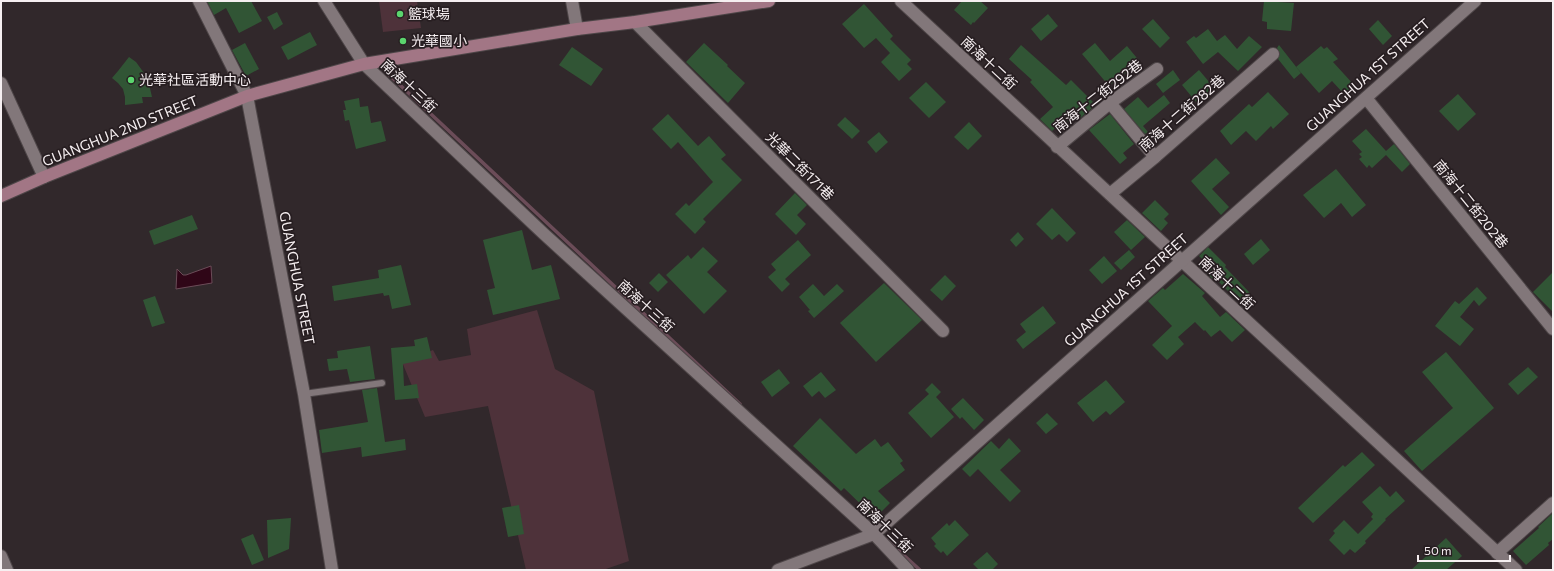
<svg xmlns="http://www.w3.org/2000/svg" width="1554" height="571" font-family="Commissioner,'Noto Sans TC',sans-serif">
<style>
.green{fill:#4e323a}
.water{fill:#2f0617;stroke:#6b4c58}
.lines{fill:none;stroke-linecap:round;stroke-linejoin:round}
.stream{stroke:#6b4c58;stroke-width:3.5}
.building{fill:#315535}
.lane-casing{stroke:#4e4648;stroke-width:8}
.street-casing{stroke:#4e4648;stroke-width:14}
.secondary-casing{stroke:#4e4648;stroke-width:14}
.lane{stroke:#82777a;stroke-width:6}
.street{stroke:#82777a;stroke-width:12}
.secondary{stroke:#a27685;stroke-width:12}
.poi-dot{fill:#5bd56e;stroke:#271e21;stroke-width:1.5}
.labels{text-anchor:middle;stroke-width:3.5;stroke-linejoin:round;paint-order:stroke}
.poi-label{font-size:14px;fill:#f6eff1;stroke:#271e21;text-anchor:start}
.street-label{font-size:14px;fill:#f6eff1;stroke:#271e21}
</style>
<rect width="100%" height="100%" fill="#31282b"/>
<g class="green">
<polygon points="379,1 417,1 421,28 383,32"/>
<polygon points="537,310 555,369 594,391 629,561 603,570 526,570 488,406 425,417 402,362 433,350 439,361 471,355 467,329"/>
</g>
<polygon class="water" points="211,266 212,283 176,289 177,269 183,275 186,275"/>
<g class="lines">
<g class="stream">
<polyline points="385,71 740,404"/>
<polyline points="886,539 920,570"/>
</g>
</g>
<g class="building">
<polygon points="207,1 251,1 262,21 239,33 226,8 214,15"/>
<polygon points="962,1 980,1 988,8 974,23 973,22 971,25 954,10"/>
<polygon points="1264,1 1294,3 1291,31 1267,29 1267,22 1262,21"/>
<polygon points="864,4 893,36 890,39 911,60 907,64 912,69 899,81 881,62 890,53 876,38 864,48 842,24"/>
<polygon points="277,12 283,24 274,30 267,17"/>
<polygon points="1048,14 1058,26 1041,41 1031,29"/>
<polygon points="1153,19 1170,38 1160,48 1142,29"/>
<polygon points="1378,20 1392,36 1383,45 1369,29"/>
<polygon points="1208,29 1217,41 1225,35 1237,49 1249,36 1262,47 1238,71 1218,52 1203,64 1186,42 1194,36 1196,38"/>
<polygon points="310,32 317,45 288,60 281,47"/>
<polygon points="245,43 259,69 246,76 232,50"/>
<polygon points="704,43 728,65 727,66 745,83 728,103 686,62"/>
<polygon points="1095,43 1110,61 1127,46 1141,63 1127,75 1125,73 1109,86 1082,54"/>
<polygon points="1021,45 1066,85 1071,80 1093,102 1090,104 1093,107 1079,119 1078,117 1070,124 1065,119 1052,131 1040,119 1053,107 1030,82 1032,80 1009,59"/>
<polygon points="1279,45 1301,73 1294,79 1278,59 1280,53 1277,48"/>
<polygon points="1321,46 1324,49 1327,47 1338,59 1333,62 1354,85 1344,94 1332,81 1319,93 1296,67"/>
<polygon points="572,47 603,69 591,86 559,65"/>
<polygon points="129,57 136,62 144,73 149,84 152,97 142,97 143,103 125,105 125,97 123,89 118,83 112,78 118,71"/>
<polygon points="1173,70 1180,80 1163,93 1156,84"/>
<polygon points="1199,70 1216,90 1206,99 1204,97 1197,103 1182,85"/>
<polygon points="926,82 946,102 929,118 909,98"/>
<polygon points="1268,92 1289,114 1273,129 1271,126 1256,141 1246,131 1231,145 1220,131 1249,104 1252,107"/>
<polygon points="1458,94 1476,114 1458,131 1439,111"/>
<polygon points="1164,95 1170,103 1143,126 1148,132 1145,134 1124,109 1138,97 1148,108"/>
<polygon points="359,98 360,107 368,106 371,123 381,121 386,141 356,149 349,120 345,121 343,110 346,110 344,101"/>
<polygon points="668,114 698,146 709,136 726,155 721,159 742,180 703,219 706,222 695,234 675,214 686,203 689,206 713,182 678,142 671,149 652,129"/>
<polygon points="1110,114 1134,144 1123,153 1127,158 1120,164 1089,130"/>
<polygon points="845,117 860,131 852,139 837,125"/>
<polygon points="969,122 982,136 968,150 954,137"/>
<polygon points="1366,129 1386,151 1394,144 1410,164 1402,172 1386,155 1372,168 1369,165 1367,168 1359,159 1362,157 1359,154 1362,152 1352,141"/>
<polygon points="879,132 888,142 876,153 867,142"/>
<polygon points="1216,158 1230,173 1212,189 1229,207 1221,215 1191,181"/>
<polygon points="1336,169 1366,205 1352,217 1341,203 1324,218 1303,195"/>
<polygon points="795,193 807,205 797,215 806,224 796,235 775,214"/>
<polygon points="1155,200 1169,214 1164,219 1168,223 1161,231 1142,213"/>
<polygon points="1052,208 1076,233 1067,242 1059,234 1052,240 1036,224"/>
<polygon points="192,215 198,229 154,245 149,231"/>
<polygon points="1127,220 1145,237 1131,250 1114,232"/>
<polygon points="522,230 532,270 551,265 560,299 493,315 487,290 495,288 483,240"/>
<polygon points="1018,232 1024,239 1016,247 1010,240"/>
<polygon points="1261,239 1270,250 1253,265 1244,254"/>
<polygon points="798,240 811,255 785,279 790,284 782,292 768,277 776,270 771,264"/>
<polygon points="703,247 718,261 707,272 727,291 704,314 666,275 688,255 691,259"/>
<polygon points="1208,247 1226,265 1225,267 1250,293 1240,303 1218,281 1216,282 1198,265 1203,260 1199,256"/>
<polygon points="1129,250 1135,257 1121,270 1114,263"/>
<polygon points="1104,256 1117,271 1102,284 1089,270"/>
<polygon points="401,265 411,305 392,309 389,295 384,296 383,293 334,301 332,286 379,278 378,270"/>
<polygon points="1553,272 1553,312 1533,292"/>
<polygon points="659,273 668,282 658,292 649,283"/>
<polygon points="1183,274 1205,293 1202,296 1220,317 1226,312 1245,330 1232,342 1220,330 1211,337 1205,330 1204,331 1195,322 1178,337 1184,344 1167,360 1152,345 1172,326 1148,301 1163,288 1165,290"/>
<polygon points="945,275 956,286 942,301 930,290"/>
<polygon points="884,283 922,320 876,362 840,323"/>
<polygon points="813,284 824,296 837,284 844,291 814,318 808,311 810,310 799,297"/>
<polygon points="1477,287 1487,298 1479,306 1474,300 1460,317 1474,329 1460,346 1435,326 1455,301 1459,304"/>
<polygon points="155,296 165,323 152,327 143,300"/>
<polygon points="1043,306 1056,323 1023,349 1016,340 1026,332 1020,324"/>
<polygon points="427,337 432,358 403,364 404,386 417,384 419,398 395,400 391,348 415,346 414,340"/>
<polygon points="370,346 375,379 350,382 347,369 329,371 327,359 338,358 337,351"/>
<polygon points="1446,352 1494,408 1422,471 1404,451 1453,408 1422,372"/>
<polygon points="1528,367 1538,377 1518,395 1508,384"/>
<polygon points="779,369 790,383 772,397 761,382"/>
<polygon points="821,372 836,390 825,398 819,391 812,397 803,386"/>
<polygon points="1106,380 1125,402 1110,415 1106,411 1093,422 1077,403"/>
<polygon points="932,383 941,392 936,397 954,417 931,438 908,413 929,394 925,390"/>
<polygon points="377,388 385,442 405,439 406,450 362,457 361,447 322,453 319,430 368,422 362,390"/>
<polygon points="963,398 984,420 974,430 962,417 960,419 951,409"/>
<polygon points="1047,413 1058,424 1046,434 1036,423"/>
<polygon points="820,418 856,454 875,439 881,447 888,442 903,461 900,463 905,470 878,491 890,503 875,518 844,488 841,491 793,446"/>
<polygon points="1009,438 1021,451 1000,470 1021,491 1010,502 978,469 970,477 962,469 991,441 999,449"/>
<polygon points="1362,452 1375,465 1313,523 1298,508 1343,465 1345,467"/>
<polygon points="1380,486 1390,497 1396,491 1405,501 1385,519 1386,520 1365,541 1366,543 1355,553 1350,549 1344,555 1329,540 1335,533 1333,531 1344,520 1358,534 1373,519 1371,517 1373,514 1362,502"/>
<polygon points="519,505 524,534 508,537 502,508"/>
<polygon points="1553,513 1553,539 1548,543 1549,545 1526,565 1513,551 1539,528 1538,527"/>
<polygon points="291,518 289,549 268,558 267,520"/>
<polygon points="955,520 969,535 947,556 943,551 941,553 934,546 936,544 931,538 947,523 949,526"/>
<polygon points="253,534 264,560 252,565 241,539"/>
<polygon points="1446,538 1462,556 1446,570 1411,570"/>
<polygon points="987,552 998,564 992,570 979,570 973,564"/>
</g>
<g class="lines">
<defs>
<polyline id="lane" points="304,394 382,383"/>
<g id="street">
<polyline points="199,1 247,96 304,394 332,570"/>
<polyline points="324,1 364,64 544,234 874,534 908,570"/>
<polyline points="572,1 577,29"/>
<polyline points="901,1 1516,570"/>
<polyline points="635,22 943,331"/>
<polyline points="1,83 44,177"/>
<polyline points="1366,98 1553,329"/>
<polyline points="1110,103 1155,157"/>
<polyline points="1057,147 1110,103 1157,69"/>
<polyline points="1110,194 1155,157 1273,54"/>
<polyline points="1497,553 1553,503"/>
<polyline points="1,556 7,570"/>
<polyline points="778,570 874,534 1475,1"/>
</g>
<polyline id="secondary" points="1,196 44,177 247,96 364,64 577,29 635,22 769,1"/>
</defs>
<use href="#lane" class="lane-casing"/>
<use href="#street" class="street-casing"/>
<use href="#secondary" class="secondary-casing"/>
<use href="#lane" class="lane"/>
<use href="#street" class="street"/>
<use href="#secondary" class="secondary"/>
</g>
<g class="poi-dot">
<circle cx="400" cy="14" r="4"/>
<circle cx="403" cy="41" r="4"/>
<circle cx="131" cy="80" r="4"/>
</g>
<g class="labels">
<g class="poi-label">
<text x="408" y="19">籃球場</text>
<text x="411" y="46">光華國小</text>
<text x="139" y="85">光華社區活動中心</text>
</g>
<g class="street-label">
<text transform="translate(989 63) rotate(43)" y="5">南海十二街</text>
<text transform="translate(1368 75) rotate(-42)" y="5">GUANGHUA 1ST STREET</text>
<text transform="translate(409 86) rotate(43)" y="5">南海十三街</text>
<text transform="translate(1098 96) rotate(-38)" y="5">南海十二街292巷</text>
<text transform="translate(1182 113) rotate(-41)" y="5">南海十二街282巷</text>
<text transform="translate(120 131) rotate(-22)" y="5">GUANGHUA 2ND STREET</text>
<text transform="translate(800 166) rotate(45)" y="5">光華二街171巷</text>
<text transform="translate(1471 204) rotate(51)" y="5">南海十二街202巷</text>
<text transform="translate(297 278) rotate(79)" y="5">GUANGHUA STREET</text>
<text transform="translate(1227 283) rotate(43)" y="5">南海十二街</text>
<text transform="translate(1126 290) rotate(-42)" y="5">GUANGHUA 1ST STREET</text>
<text transform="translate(646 306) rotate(42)" y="5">南海十三街</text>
<text transform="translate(885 526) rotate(44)" y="5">南海十三街</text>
</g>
</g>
<rect width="1554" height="571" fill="none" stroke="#f6eff1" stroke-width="4"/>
<path d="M1418 555v6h92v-6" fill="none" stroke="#f6eff1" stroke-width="2"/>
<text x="1424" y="555" font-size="12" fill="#f6eff1" stroke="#271e21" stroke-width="3" paint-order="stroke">50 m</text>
</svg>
